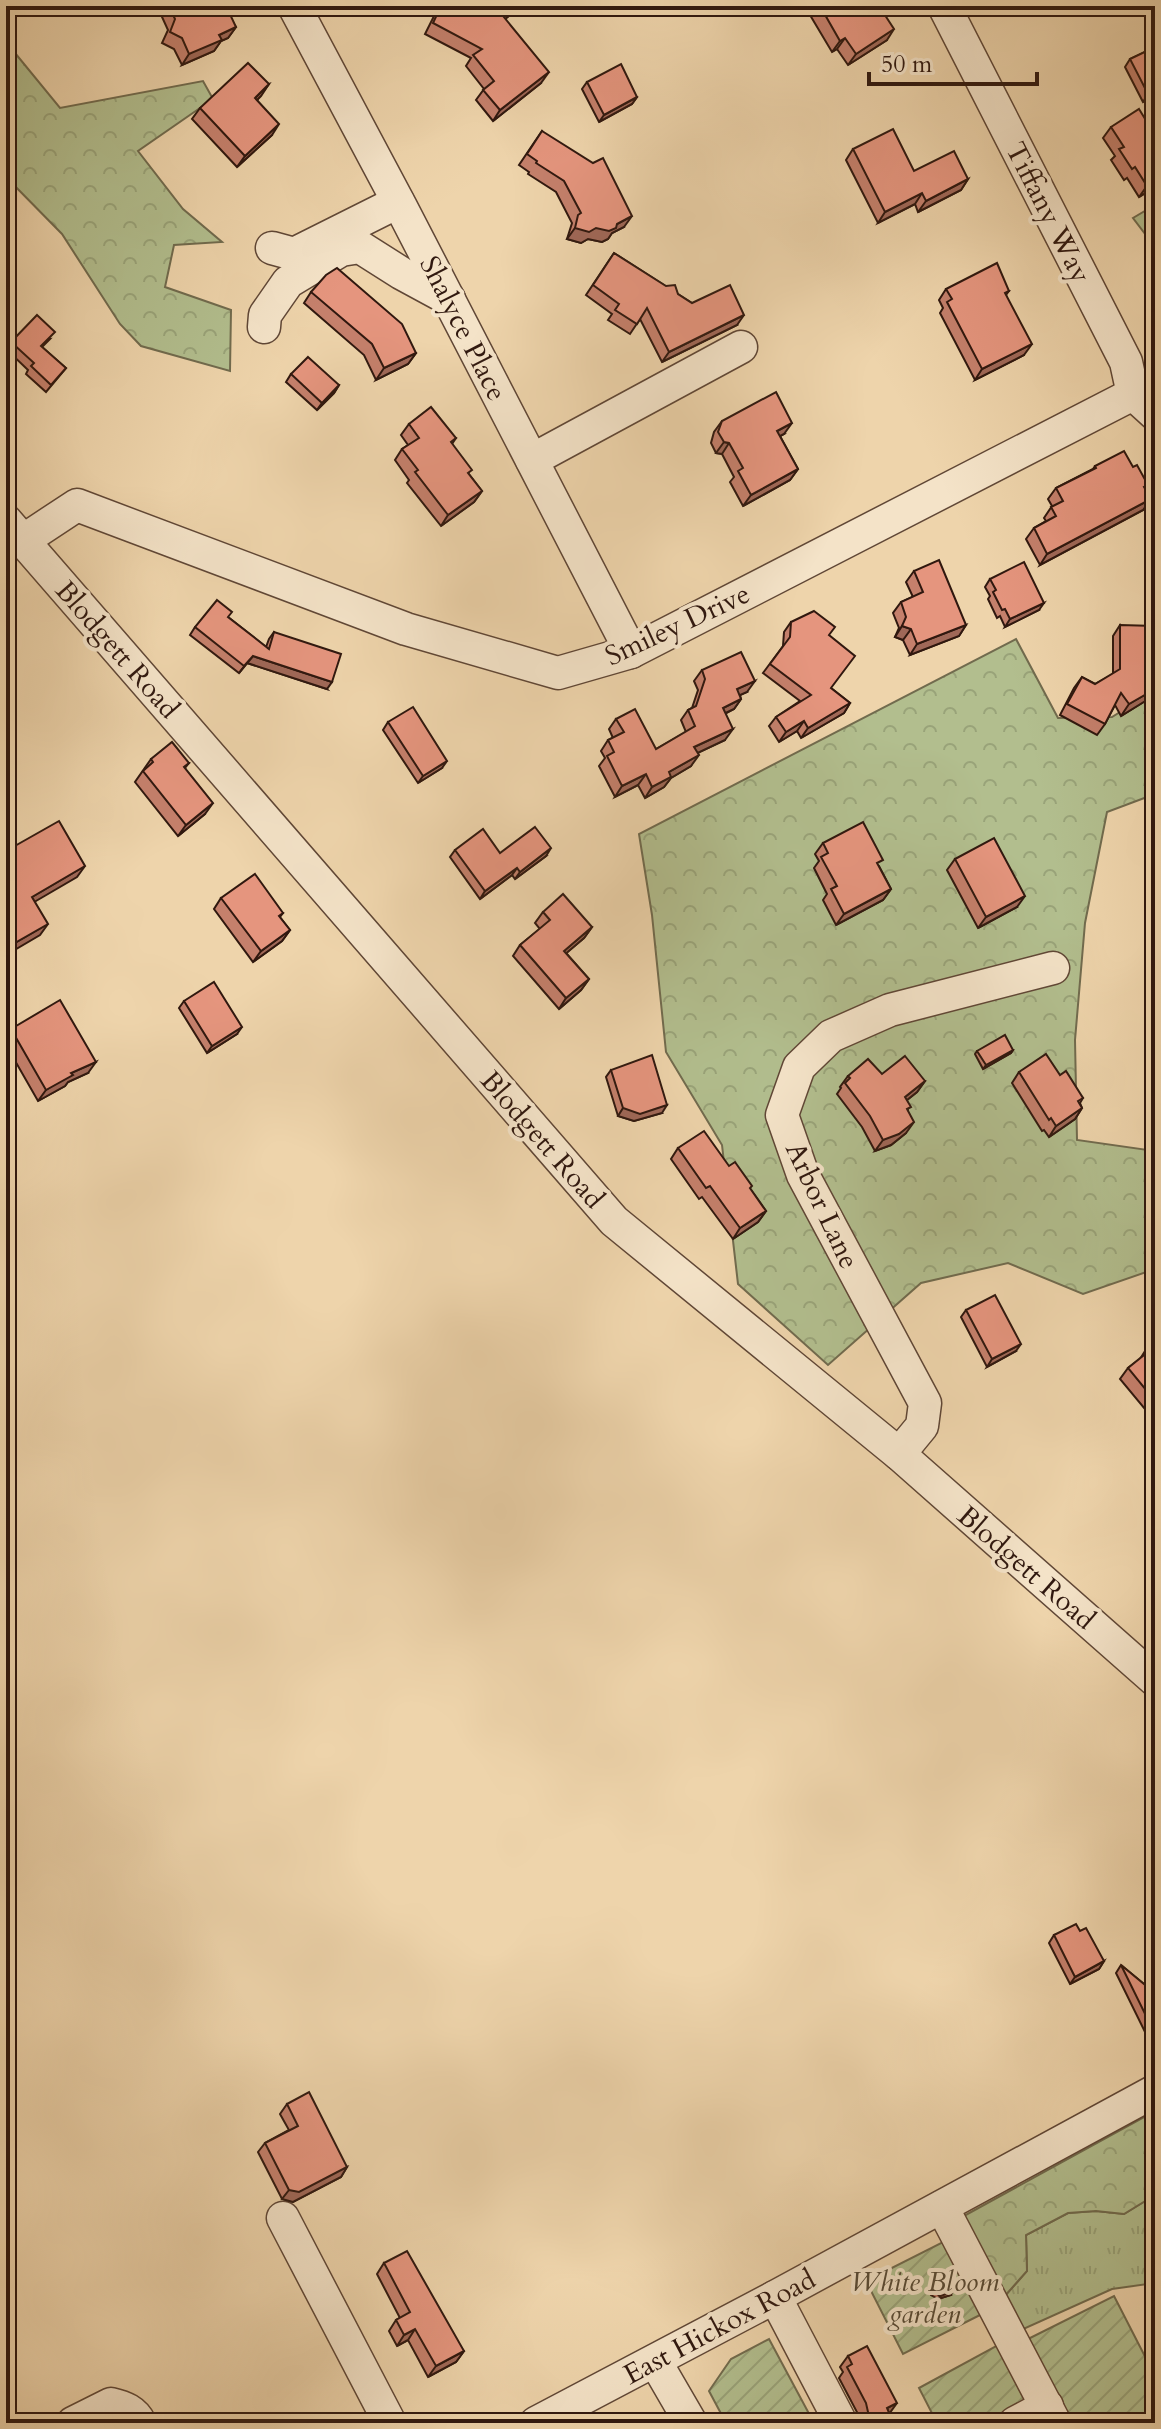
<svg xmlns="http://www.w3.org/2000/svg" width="1161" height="2429" font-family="Cardo,serif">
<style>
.grass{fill:url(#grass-tufts);stroke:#716b4e;stroke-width:2}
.forest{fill:url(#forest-crowns);stroke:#716b4e;stroke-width:2}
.garden{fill:url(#garden-furrows);stroke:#716b4e;stroke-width:2}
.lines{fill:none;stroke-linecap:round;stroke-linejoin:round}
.minor-casing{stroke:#604736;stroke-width:35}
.minor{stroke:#f4e3c8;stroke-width:32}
.wall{fill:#c5806c;stroke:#30180f;stroke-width:2}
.shaded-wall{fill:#a06858;stroke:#30180f;stroke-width:2}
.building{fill:#e5957e;stroke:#30180f;stroke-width:2}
.labels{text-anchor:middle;stroke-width:8;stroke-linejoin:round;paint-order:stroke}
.street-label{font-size:28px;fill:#30180f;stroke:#f4e3c8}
.park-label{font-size:28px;font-style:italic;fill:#574a35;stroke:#f4e3c8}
</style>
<defs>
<pattern id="grass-tufts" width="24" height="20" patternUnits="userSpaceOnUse" patternTransform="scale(2)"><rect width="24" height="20" fill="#b2be8e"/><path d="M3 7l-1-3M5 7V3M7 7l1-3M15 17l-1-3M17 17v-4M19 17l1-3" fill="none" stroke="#99a379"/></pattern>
<pattern id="forest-crowns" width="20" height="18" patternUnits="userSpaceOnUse" patternTransform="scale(2)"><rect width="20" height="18" fill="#b2be8e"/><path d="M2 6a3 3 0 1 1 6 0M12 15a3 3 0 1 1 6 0" fill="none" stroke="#99a379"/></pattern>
<pattern id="garden-furrows" width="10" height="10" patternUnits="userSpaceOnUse" patternTransform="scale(2)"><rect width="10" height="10" fill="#b2be8e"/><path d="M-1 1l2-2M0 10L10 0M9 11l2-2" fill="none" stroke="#99a379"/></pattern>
</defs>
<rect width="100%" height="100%" fill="#eed4ab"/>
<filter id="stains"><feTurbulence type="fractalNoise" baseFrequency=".0025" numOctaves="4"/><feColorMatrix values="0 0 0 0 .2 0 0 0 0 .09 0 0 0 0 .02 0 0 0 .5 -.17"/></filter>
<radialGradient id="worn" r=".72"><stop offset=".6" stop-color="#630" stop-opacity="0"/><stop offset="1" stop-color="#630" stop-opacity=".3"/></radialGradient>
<polygon class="grass" points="1155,2195 1155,2283 1112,2289 1019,2331 1003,2298 1027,2271 1026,2235 1068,2213 1096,2211 1124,2214"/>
<g class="forest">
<polygon points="6,42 60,108 203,81 213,99 138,151 183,209 222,242 174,245 165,287 231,310 230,371 141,346 120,324 62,234 6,177"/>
<polygon points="1155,205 1155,247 1133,218"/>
<polygon points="1016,639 1058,718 1112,717 1155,690 1155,794 1107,812 1085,923 1075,1040 1077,1140 1155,1151 1155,1269 1083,1294 1008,1263 921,1283 828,1365 738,1284 722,1145 666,1052 652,915 639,834"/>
<polygon points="1155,2111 1155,2195 1124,2214 1096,2211 1068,2213 1026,2235 1027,2271 1003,2298 962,2217"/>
</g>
<g class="garden">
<polygon points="947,2240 984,2313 903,2354 866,2281"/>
<polygon points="1114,2296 1155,2376 1155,2423 1066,2423 1024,2341"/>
<polygon points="769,2339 814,2423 726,2423 709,2391 731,2359"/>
<polygon points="998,2345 1029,2405 995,2423 937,2423 919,2388"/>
</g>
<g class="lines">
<defs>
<g id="minor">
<polyline points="294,6 401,207 631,652"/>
<polyline points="944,6 1126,362 1133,394 1155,414"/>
<polyline points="272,248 294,254 398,202"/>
<polyline points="264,327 265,315 288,282 341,250 360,247 401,273 449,299"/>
<polyline points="532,460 741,347"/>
<polyline points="6,521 614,1221 899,1454 1155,1680"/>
<polyline points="24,540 77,505 406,629 558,673 631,652 1133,394"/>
<polyline points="899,1454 922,1426 925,1403 803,1175 782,1115 799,1067 831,1036 890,1010 1053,968"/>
<polyline points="942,2207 1055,2423"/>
<polyline points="283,2218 390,2423"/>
<polyline points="775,2297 841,2423"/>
<polyline points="655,2361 691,2423"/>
<path d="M73,2423L111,2404C124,2407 134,2411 140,2423"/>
<polyline points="536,2423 775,2297 1155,2091"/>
<polyline points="1015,2423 1047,2406"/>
</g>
</defs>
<use href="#minor" class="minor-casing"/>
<use href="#minor" class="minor"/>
</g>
<g class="wall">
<polygon points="157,6 221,6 236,27 228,38 221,41 214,51 182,65 174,49 162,43 168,30"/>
<polygon points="439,6 516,6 510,15 505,19 541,83 493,121 476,100 484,89 466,66 471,58 425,34"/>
<polygon points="816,6 879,6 887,40 848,65 837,49 832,52 810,15"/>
<polygon points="1155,47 1155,95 1143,102 1125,67 1130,59"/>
<polygon points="587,82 637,97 632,104 599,122 582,89"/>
<polygon points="269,84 257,100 272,135 237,167 192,119 200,108"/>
<polygon points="1111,127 1155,135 1155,187 1139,197 1127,178 1124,180 1111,160 1115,156 1103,138"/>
<polygon points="542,131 624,227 612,233 608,239 602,242 588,239 581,243 567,239 572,223 556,192 528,174 529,172 519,165"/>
<polygon points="853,149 914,171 968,179 961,190 918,212 915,204 878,223 846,160"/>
<polygon points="614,253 692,303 737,325 662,362 640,319 630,334 608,320 612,314 586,295"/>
<polygon points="946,289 1009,291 1006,295 1024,355 975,380 940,313 943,308 939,300"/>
<polygon points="311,292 416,353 408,364 376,380 364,355 304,303"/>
<polygon points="50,339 42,347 66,368 46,392 26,374 28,370 6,349 11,342"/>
<polygon points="291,374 339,385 334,393 317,410 286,382"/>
<polygon points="722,421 784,434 780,436 798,469 790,480 743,506 730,482 734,477 722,454 716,453 711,443 714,432"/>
<polygon points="409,424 456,438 452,444 469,474 482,491 474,502 441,526 407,483 409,480 395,460 402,449 408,445 401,435"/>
<polygon points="1095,466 1133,467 1148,485 1145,489 1143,510 1040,565 1026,539 1034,528 1046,521 1044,518 1052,506 1048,499 1056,488 1093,469"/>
<polygon points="914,571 966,625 959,636 910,655 903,640 895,637 899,628 893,613 901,602 913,597 906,582"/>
<polygon points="990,579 1039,610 1005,627 1000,616 997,618 988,599 990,596 985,587"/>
<polygon points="228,617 266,647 269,639 274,632 327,689 247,663 239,673 190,635 195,627"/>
<polygon points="791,622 829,635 831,688 850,703 844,713 801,738 797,731 779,742 769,726 776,717 800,701 763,673 783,646 784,632"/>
<polygon points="1120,625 1155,695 1121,716 1115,705 1105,724 1097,735 1060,715 1074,688 1082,677 1095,684 1113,674 1113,636"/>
<polygon points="702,670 747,692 740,695 741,699 734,709 725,714 725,740 697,753 691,766 671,778 664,787 645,798 638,785 615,797 599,766 605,758 601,751 608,740 613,738 609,729 616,719 656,749 686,732 681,720 688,710 692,708 698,690 694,681"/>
<polygon points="388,722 442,768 418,783 383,730"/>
<polygon points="151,759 189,763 185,768 205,814 178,836 135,782"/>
<polygon points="823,843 879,866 891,889 883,900 836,925 823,900 827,894 814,868 819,861 815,854"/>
<polygon points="455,850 500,853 546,856 515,879 512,875 480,899 450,857"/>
<polygon points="955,859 1017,907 978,928 947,870"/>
<polygon points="221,898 283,913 280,917 290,930 282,941 253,962 214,909"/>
<polygon points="543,912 592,927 584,938 566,953 589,979 581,990 559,1009 513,956 520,945 540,929 535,923"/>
<polygon points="184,1001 237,1034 207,1053 179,1008"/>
<polygon points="11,1029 88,1073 68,1082 65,1086 38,1101 6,1045 6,1036"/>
<polygon points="1013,1050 1011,1053 983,1069 975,1054 977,1051"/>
<polygon points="611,1070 662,1113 634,1121 618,1116 606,1077"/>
<polygon points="1019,1072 1060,1075 1083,1098 1080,1103 1082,1108 1075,1119 1049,1137 1044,1130 1042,1131 1012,1083"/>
<polygon points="882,1074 925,1081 917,1092 907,1100 908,1111 906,1133 891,1145 875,1151 862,1127 837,1094 841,1088 840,1087 848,1076"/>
<polygon points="678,1148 729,1166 750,1189 766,1211 758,1222 733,1239 702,1197 699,1199 671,1159"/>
<polygon points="966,1310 1016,1351 987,1367 961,1317"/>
<polygon points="1155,1341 1155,1426 1153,1424 1155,1421 1120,1379 1128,1368 1140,1359 1147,1348"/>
<polygon points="1080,1931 1104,1961 1099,1969 1070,1984 1049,1943 1054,1935"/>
<polygon points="1121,1965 1150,1989 1155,2035 1148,2038 1116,1973"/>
<polygon points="287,2104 347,2167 341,2177 293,2202 282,2199 258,2152 265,2143 289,2130 280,2114"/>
<polygon points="384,2263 464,2351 456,2362 428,2377 408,2340 397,2346 389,2331 396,2320 400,2318 377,2274"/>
<polygon points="937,2277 951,2295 938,2299 931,2295 929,2289"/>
<polygon points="848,2356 890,2413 884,2423 860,2423 858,2414 839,2378 843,2372 840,2367"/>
</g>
<g class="shaded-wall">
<polygon points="516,6 510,15 496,27 503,16"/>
<polygon points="236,27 228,38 221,41 214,51 182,65 189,54 219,35"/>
<polygon points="894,29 887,40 848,65 856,54"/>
<polygon points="845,38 837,49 832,52 840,41"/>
<polygon points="549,72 541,83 493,121 500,110"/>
<polygon points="269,84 261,96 248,109 255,98"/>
<polygon points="1155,91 1155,95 1143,102 1148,94"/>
<polygon points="637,97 632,104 599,122 604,115"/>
<polygon points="279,124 272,135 237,167 245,156"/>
<polygon points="968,179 961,190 918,212 926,201"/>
<polygon points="1155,180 1155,187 1139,197 1147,186"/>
<polygon points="922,193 915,204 878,223 885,212"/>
<polygon points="632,216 624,227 612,233 608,239 602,242 588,239 581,243 567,239 575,228 596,228 617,224"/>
<polygon points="744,315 737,325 662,362 669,352"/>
<polygon points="1032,344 1024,355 975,380 982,369"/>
<polygon points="416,353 408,364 376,380 384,368"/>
<polygon points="339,385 334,393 317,410 322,403"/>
<polygon points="792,423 784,434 769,442 777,431"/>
<polygon points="724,442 729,443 722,454 716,453"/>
<polygon points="798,469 790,480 743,506 751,495"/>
<polygon points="482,491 474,502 441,526 448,515"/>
<polygon points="1151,499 1143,510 1040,565 1047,554"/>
<polygon points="1044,603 1039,610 1005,627 1010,619"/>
<polygon points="966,625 959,636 910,655 917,644"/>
<polygon points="902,626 911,629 903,640 895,637"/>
<polygon points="253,656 332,682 327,689 247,663 239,673"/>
<polygon points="755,681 747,692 729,700 737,689"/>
<polygon points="1155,689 1155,695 1121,716 1129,704"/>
<polygon points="741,699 734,709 715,718 723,708"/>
<polygon points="850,703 844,713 801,738 808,728"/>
<polygon points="804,721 797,731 779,742 786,732"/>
<polygon points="733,729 725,740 687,758 694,747"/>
<polygon points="699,755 691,766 671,778 664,787 645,798 652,787 669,772"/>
<polygon points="447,761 442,768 418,783 423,776"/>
<polygon points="646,774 638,785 615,797 622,786"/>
<polygon points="213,803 205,814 178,836 186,825"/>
<polygon points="551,848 546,856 515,879 520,872"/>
<polygon points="85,866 77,877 24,908 32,897"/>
<polygon points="517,868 512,875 480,899 485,891"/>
<polygon points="891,889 883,900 836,925 844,914"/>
<polygon points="1025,896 1017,907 978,928 986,917"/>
<polygon points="48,924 40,935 6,955 6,948"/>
<polygon points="592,927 584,938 556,962 564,951"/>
<polygon points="290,930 282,941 253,962 261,951"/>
<polygon points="589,979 581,990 559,1009 566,998"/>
<polygon points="242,1027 237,1034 207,1053 212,1046"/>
<polygon points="1013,1050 1011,1053 983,1069 986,1065"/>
<polygon points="96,1062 88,1073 68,1082 65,1086 38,1101 46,1090 71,1073"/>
<polygon points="925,1081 917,1092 897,1108 905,1097"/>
<polygon points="667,1105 662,1113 634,1121 618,1116 623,1108"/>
<polygon points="1082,1108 1075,1119 1049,1137 1056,1126"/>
<polygon points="914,1122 906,1133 891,1145 875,1151 883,1140"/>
<polygon points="766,1211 758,1222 733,1239 740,1228"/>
<polygon points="1021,1344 1016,1351 987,1367 992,1359"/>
<polygon points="1104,1961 1099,1969 1070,1984 1075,1977"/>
<polygon points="347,2167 341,2177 293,2202 282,2199 289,2190"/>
<polygon points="953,2291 951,2295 938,2299 940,2296"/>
<polygon points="415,2329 408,2340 397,2346 404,2335"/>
<polygon points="464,2351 456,2362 428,2377 436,2366"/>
<polygon points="897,2403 889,2414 887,2408"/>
<polygon points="890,2415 884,2423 875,2423"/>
</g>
<g class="building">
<polygon points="169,6 221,6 224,12 228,10 236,27 219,35 222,40 189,54 182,38 170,32 175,19"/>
<polygon points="441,6 515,6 503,16 549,72 500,110 483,90 494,81 473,55 482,49 433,23"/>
<polygon points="820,6 879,6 894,29 856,54 845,38 840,41"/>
<polygon points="1155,47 1155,91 1148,94 1130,59"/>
<polygon points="248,63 269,84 255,98 279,124 245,156 200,108"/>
<polygon points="621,64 637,97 604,115 587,82"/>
<polygon points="1139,109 1155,135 1155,180 1147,186 1135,167 1132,169 1119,149 1124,147 1111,127"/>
<polygon points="893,129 914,171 954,151 968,179 926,201 922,193 885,212 853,149"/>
<polygon points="542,131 593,163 603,158 632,216 617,224 616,228 609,231 596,228 589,232 575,228 578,215 581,213 564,181 536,163 537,161 527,154"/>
<polygon points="614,253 666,286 675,285 678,294 692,303 730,285 744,315 669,352 647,308 637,324 615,310 619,304 593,285"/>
<polygon points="997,263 1009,291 1005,293 1032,344 982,369 947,302 952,299 946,289"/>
<polygon points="6,264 14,271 6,281"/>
<polygon points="337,268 402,324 416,353 384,368 372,344 311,292 326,275"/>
<polygon points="37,315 55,332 41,346 66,368 51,385 31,366 34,363 11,342"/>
<polygon points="308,357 339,385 322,403 291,374"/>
<polygon points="776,392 792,423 777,431 798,469 751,495 738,471 743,468 729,443 724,442 718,432 722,421"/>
<polygon points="431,407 456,438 451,442 472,470 468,473 482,491 448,515 415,472 418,470 402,449 419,438 409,424"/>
<polygon points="1124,451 1133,467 1137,465 1148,485 1144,487 1151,499 1047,554 1034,528 1056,516 1051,507 1063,501 1056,488 1096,468 1095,466"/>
<polygon points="939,560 966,625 917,644 911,629 902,626 906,617 901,602 923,592 914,571"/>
<polygon points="1024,562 1044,603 1010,619 1005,609 1002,610 993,592 996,590 990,579"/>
<polygon points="217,600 232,612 228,617 269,649 274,632 341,654 332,682 253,656 244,666 195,627"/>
<polygon points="814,611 835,627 829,635 855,656 831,688 850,703 808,728 804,721 786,732 776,717 811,695 770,664 790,637 791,622"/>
<polygon points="1120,625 1155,626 1155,689 1129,704 1121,693 1105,724 1067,704 1082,677 1095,684 1120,669"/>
<polygon points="741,652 755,681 737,689 741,699 723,708 733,729 694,747 699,755 669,772 671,777 652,787 646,774 622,786 607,756 614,752 608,740 624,732 616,719 635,709 656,749 695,726 688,710 696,706 705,679 702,670"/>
<polygon points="413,707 447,761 423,776 388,722"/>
<polygon points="172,742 189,763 184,767 213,803 186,825 143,771 153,762 151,759"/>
<polygon points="59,821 85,866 32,897 48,924 6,948 6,851"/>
<polygon points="863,822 883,860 877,863 891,889 844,914 831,889 837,886 821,857 828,853 823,843"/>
<polygon points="535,827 551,848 520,872 517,868 485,891 455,850 483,829 500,853"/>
<polygon points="994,838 1025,896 986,917 955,859"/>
<polygon points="255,874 283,913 279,916 290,930 261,951 221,898"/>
<polygon points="563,894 592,927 564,951 589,979 566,998 520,945 550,920 543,912"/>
<polygon points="214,982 242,1027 212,1046 184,1001"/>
<polygon points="60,1000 96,1062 71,1073 73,1075 46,1090 11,1029"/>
<polygon points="1005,1035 1013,1050 986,1065 977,1051"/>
<polygon points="1046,1054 1060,1075 1066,1071 1083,1098 1078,1101 1082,1108 1056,1126 1051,1118 1049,1120 1019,1072"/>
<polygon points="652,1055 667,1105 640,1114 623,1108 611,1070"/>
<polygon points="905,1056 925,1081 905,1097 911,1107 907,1109 914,1122 899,1134 883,1140 870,1116 845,1083 850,1078 848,1076 868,1059 882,1074"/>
<polygon points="704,1131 729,1166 735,1162 752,1186 750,1188 766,1211 740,1228 710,1186 706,1188 678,1148"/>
<polygon points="995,1295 1021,1344 992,1359 966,1310"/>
<polygon points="1155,1341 1155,1401 1128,1368 1149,1351 1147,1348"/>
<polygon points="1076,1924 1080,1931 1086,1928 1104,1961 1075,1977 1054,1935"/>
<polygon points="1121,1965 1150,1989 1155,1986 1155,2030 1153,2030"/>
<polygon points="309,2092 347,2167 299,2192 289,2190 265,2143 298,2126 287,2104"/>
<polygon points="407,2251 464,2351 436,2366 415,2329 404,2335 396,2320 410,2312 384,2263"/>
<polygon points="937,2277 947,2279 953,2291 940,2296 934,2292 932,2285"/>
<polygon points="867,2346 897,2403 887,2408 890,2415 875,2423 867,2423 866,2420 868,2412 866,2403 847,2367 852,2364 848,2356"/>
<polygon points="121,2413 128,2416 133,2423 101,2423"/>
</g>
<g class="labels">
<g class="street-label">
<text transform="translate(1049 212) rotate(63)" y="10">Tiffany Way</text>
<text transform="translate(464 328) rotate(63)" y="10">Shalyce Place</text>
<text transform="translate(677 624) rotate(-25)" y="10">Smiley Drive</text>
<text transform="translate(118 649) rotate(49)" y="10">Blodgett Road</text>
<text transform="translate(543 1139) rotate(49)" y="10">Blodgett Road</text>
<text transform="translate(823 1205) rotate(65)" y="10">Arbor Lane</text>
<text transform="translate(1027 1567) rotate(41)" y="10">Blodgett Road</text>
<text transform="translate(719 2326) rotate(-28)" y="10">East Hickox Road</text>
</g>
<g class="park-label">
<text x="925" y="2291">White Bloom<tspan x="925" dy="32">garden</tspan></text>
</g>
</g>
<rect width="1161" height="2429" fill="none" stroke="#eed4ab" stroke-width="32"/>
<rect x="8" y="8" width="1145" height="2413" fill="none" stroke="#30180f" stroke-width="4"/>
<rect x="16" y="16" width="1129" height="2397" fill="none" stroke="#30180f" stroke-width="2"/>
<path d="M869 72v12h168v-12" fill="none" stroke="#30180f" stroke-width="4"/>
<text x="881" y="72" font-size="24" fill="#30180f" stroke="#f4e3c8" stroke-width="6" paint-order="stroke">50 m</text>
<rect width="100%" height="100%" filter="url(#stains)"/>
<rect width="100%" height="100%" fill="url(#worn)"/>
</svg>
